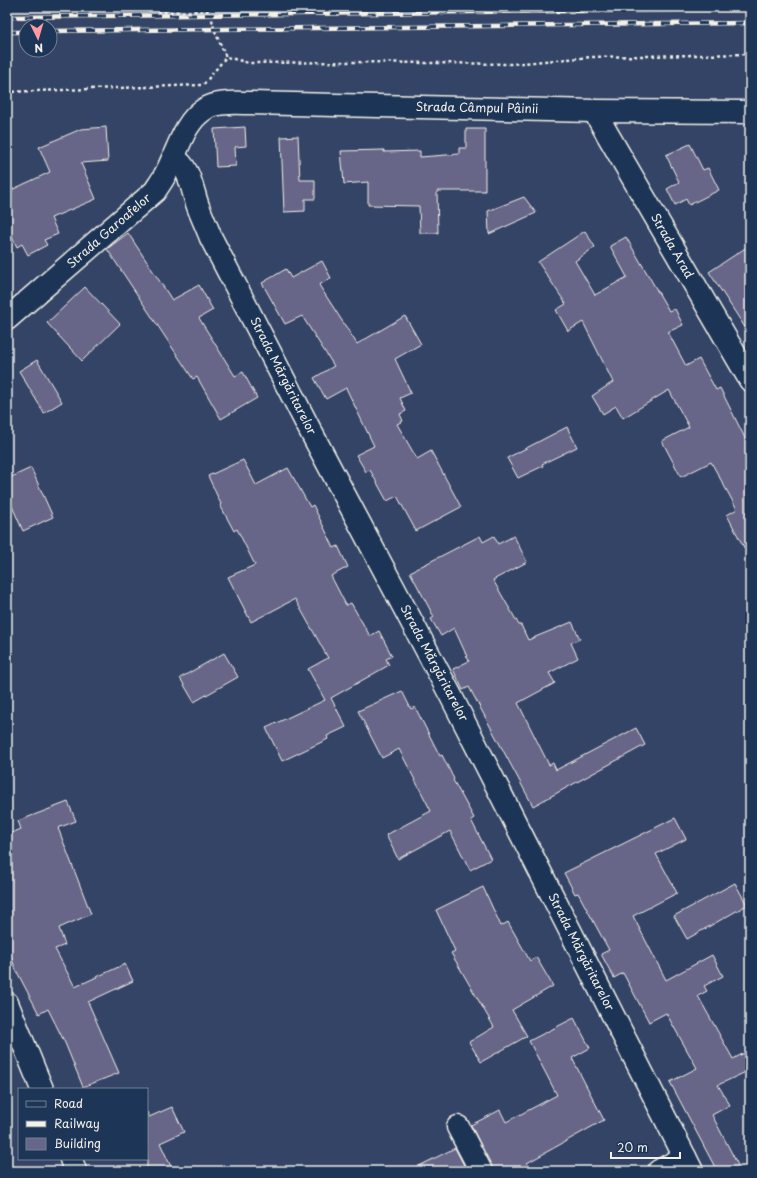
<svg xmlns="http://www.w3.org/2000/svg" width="757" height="1178" font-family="'Playpen Sans',sans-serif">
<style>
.building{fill:#676688;stroke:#f4f1e8}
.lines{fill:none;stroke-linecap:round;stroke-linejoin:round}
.minor-casing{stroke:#f4f1e8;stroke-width:25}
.path{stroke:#f4f1e8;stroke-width:2.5;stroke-dasharray:3 3;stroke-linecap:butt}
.minor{stroke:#1d3557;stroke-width:22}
.rail-casing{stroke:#f4f1e8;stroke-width:4.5}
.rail{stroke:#1d3557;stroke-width:3;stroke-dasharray:9;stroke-linecap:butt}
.labels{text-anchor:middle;stroke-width:3.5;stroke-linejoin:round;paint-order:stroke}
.street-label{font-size:12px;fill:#f4f1e8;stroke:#1d3557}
</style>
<rect width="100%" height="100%" fill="#346"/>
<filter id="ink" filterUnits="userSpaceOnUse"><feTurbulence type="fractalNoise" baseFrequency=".025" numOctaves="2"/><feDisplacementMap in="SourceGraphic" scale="8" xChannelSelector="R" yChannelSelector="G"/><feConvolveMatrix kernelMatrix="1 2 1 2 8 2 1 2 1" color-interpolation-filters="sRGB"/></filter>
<g filter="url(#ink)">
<g class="building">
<polygon points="106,127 108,161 81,163 96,199 51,218 58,234 44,240 47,245 28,255 22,244 17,247 7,227 7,192 50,172 39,147 81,129"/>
<polygon points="245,127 246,146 235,147 236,166 216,167 214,129"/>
<polygon points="466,129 485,129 485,191 437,191 438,233 420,233 419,206 368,205 368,182 344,184 341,151 384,150 384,152 420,151 420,157 459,154 459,148 466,148"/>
<polygon points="298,136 300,180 315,180 315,199 305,199 305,211 284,212 281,137"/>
<polygon points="690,144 703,170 708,168 719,190 689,205 686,199 675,205 667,189 679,182 666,155"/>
<polygon points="524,197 536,213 489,234 488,211"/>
<polygon points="585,231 595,247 575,261 595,295 627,277 610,246 626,237 669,311 675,309 683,325 668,332 686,366 699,359 716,390 720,388 750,448 750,559 727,515 737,509 711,462 681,477 662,441 689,427 669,390 623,418 616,406 603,414 592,396 613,382 583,322 568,331 556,310 566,304 538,262"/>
<polygon points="128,233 172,300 199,285 213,310 199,318 235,376 243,372 257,398 221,419 197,377 193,379 107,249"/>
<polygon points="750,245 750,335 709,272"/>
<polygon points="322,261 331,278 319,285 357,344 405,316 421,344 395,359 411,393 400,398 406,411 400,414 403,421 397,424 417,459 431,451 461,507 416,531 397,496 387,501 370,470 366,472 356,455 374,446 346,388 326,399 314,378 334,366 302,316 285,324 262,283 286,269 291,278"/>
<polygon points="85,287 120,324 82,361 47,323"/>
<polygon points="37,360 62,402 44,413 19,371"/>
<polygon points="567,427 577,447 542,464 543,466 518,478 507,458"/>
<polygon points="243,460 256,485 288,468 310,507 313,505 334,548 338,546 348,567 331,576 346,605 351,603 370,636 379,631 392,656 386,659 389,665 331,698 346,727 327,736 328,739 282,761 266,728 325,700 308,669 328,658 295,599 251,622 228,577 255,565 237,529 234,531 220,505 221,504 208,476"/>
<polygon points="31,468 53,517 23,531 7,495 7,479"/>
<polygon points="480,536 483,542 494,536 498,544 514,536 527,562 493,580 519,625 521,625 528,640 572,622 580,639 571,643 578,658 549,673 555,683 518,703 549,765 553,763 556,770 636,728 645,745 533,806 469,687 463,690 453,669 469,661 454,628 441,636 431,619 434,617 410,572"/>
<polygon points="224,653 238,677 194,702 180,678"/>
<polygon points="402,691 411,709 415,707 440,756 442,755 454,779 453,780 474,818 471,820 491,859 470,870 450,831 398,859 386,835 431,811 399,749 382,758 358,711"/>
<polygon points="68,802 76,821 58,828 91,914 59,928 65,945 55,949 75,987 125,964 133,981 88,1002 119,1073 83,1087 65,1043 48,1009 39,1014 16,970 7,946 7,835 21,829 18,821"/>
<polygon points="675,818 686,839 656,854 677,893 633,916 666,980 712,955 723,976 704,986 707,991 698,996 733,1059 750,1050 750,1070 718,1085 730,1105 712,1115 741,1171 717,1171 670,1082 697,1068 666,1013 649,1022 623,973 614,978 601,954 609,950 578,893 575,894 564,873"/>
<polygon points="735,883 747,905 687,939 674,916"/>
<polygon points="483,887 501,926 508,922 530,961 536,957 553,986 512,1010 527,1036 481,1062 469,1042 494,1027 451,953 455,951 436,910"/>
<polygon points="574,1018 590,1048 572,1058 604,1120 527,1163 531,1171 493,1171 471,1125 500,1110 506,1122 557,1095 529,1041"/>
<polygon points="172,1107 184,1132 160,1143 173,1171 147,1171 147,1112 149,1117"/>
<polygon points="455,1148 467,1171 409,1171"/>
</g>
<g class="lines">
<defs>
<g id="minor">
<polyline points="594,111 750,380"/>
<path d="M174,158C191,168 192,192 199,209C203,219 207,228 211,238L310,430L451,696L692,1171"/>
<path d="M7,319L155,191C158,186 162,181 165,175C177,154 183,122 205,109C218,101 236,103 251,103L594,111L750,112"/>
<polyline points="7,1003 42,1089"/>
<polyline points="458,1127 481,1171"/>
<polyline points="71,1159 75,1171"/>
<polyline points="659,1171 685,1157"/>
</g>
</defs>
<use href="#minor" class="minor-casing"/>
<g class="path">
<polyline points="128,7 161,12 208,11 211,15 214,29 226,57"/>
<polyline points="204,84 226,57 249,63 351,62 511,64 591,57 750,54"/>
<polyline points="7,92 201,85"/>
</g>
<use href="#minor" class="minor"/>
<defs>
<g id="rail">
<polyline points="7,17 750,9"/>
<polyline points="50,31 750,23"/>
<polyline points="7,32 26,32"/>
</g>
</defs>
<use href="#rail" class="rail-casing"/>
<use href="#rail" class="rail"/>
</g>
</g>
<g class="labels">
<g class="street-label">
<text transform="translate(477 108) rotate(1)" y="4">Strada Câmpul Pâinii</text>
<text transform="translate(109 231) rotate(-41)" y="4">Strada Garoafelor</text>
<text transform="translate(672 246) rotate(60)" y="4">Strada Arad</text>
<text transform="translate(283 376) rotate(63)" y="4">Strada Mărgăritarelor</text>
<text transform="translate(434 663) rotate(62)" y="4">Strada Mărgăritarelor</text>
<text transform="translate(581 952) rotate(63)" y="4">Strada Mărgăritarelor</text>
</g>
</g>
<rect width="757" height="1178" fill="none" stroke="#1d3557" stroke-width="24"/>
<rect x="12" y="12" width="733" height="1154" fill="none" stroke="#f4f1e8" stroke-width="1.5" filter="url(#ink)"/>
<rect x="18" y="1088" width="130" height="72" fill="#1d3557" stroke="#738091"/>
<rect x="26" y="1101" width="20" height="6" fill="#1d3557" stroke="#738091"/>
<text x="54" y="1108" font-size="12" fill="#f4f1e8">Road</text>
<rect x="26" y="1121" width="20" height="6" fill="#f4f1e8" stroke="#738091"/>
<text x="54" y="1128" font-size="12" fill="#f4f1e8">Railway</text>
<rect x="26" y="1138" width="20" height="12" fill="#676688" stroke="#738091"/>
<text x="54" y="1148" font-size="12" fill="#f4f1e8">Building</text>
<g transform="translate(38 38) rotate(175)"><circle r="19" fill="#1d3557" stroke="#738091"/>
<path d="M0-3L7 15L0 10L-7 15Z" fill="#ff9aa2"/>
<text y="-6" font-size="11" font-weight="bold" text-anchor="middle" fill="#f4f1e8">N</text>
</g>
<path d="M611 1152v6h69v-6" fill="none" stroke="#f4f1e8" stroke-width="2"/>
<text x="617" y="1152" font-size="12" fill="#f4f1e8" stroke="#1d3557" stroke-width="3" paint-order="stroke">20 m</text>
</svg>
